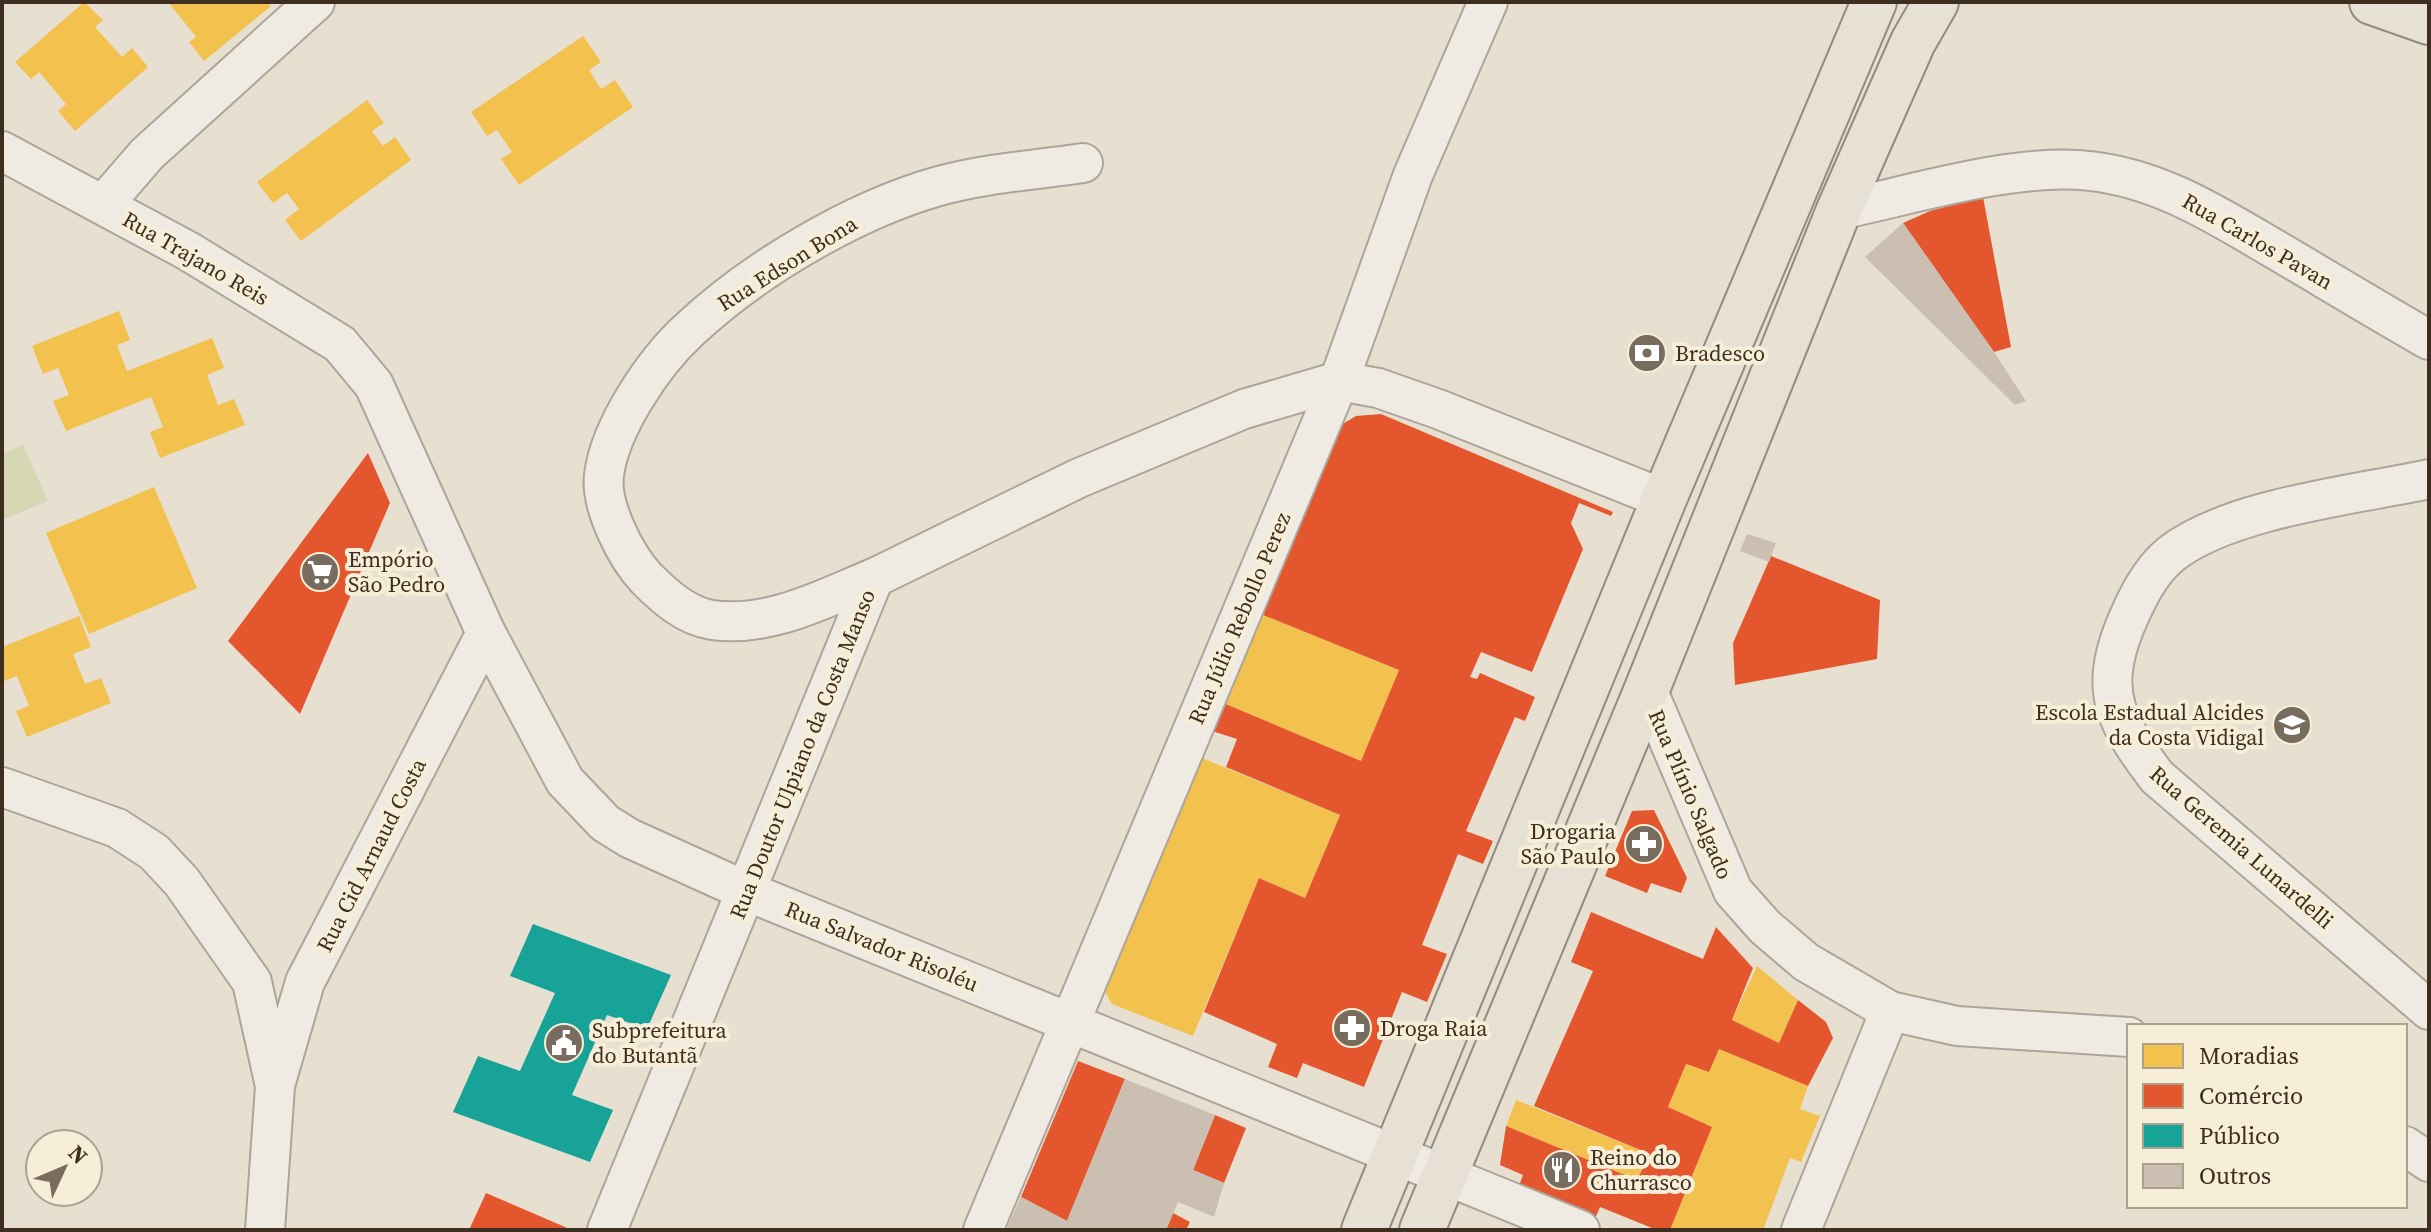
<svg xmlns="http://www.w3.org/2000/svg" width="2431" height="1232" font-family="'Source Serif 4',serif">
<style>
.green{fill:#d6d7b3}
.homes{fill:#f2c14e}
.shops{fill:#e4572e}
.public{fill:#17a398}
.building{fill:#cbbfb2}
.lines{fill:none;stroke-linecap:round;stroke-linejoin:round}
.minor-casing{stroke:#ada599;stroke-width:42}
.major-casing{stroke:#928b80;stroke-width:48}
.minor{stroke:#efebe3;stroke-width:38}
.major{stroke:#e6e1d4;stroke-width:44}
.labels{text-anchor:middle;stroke-width:8;stroke-linejoin:round;paint-order:stroke}
.street-label{font-size:22px;fill:#3d2e20;stroke:#f7eed8}
.poi-label{font-size:22px;fill:#3d2e20;stroke:#f7eed8;text-anchor:start}
</style>
<rect width="100%" height="100%" fill="#e7e0d1"/>
<polygon class="green" points="23,445 48,501 2,520 2,454"/>
<g class="homes">
<polygon points="84,2 103,20 95,27 122,57 132,48 148,67 75,131 58,111 66,104 39,72 31,79 15,62"/>
<polygon points="168,2 267,2 271,6 204,61 189,42 196,37"/>
<polygon points="583,36 601,62 589,70 601,89 615,80 633,107 519,185 501,159 512,152 497,130 487,136 471,112"/>
<polygon points="367,100 384,123 372,131 383,146 395,137 411,160 301,241 285,220 299,209 287,193 273,203 257,182"/>
<polygon points="119,311 130,340 117,345 127,371 212,338 224,368 207,375 218,405 234,399 245,425 160,458 150,432 163,427 151,397 66,431 53,401 69,395 58,368 43,374 32,346"/>
<polygon points="154,487 197,588 89,634 46,533"/>
<polygon points="1263,615 1399,670 1361,761 1220,702 1239,656 1244,657"/>
<polygon points="79,616 91,647 73,654 85,684 101,678 111,703 27,737 16,711 29,706 17,676 2,682 2,647"/>
<polygon points="1202,758 1340,815 1305,898 1259,878 1193,1036 1112,1004 1105,992 1152,868"/>
<polygon points="1757,966 1798,1000 1779,1043 1732,1020"/>
<polygon points="1719,1049 1808,1086 1800,1109 1820,1116 1801,1162 1790,1158 1763,1230 1670,1230 1712,1127 1668,1107 1686,1064 1709,1072"/>
<polygon points="1516,1100 1650,1154 1637,1180 1506,1126"/>
</g>
<g class="shops">
<polygon points="1983,197 2011,347 1994,352 1903,223 1930,211"/>
<polygon points="1381,414 1613,512 1611,516 1579,503 1571,523 1583,549 1532,672 1481,652 1470,677 1477,679 1480,673 1535,697 1525,721 1515,717 1466,831 1493,841 1483,864 1458,854 1422,945 1447,954 1427,1002 1402,992 1364,1087 1303,1063 1297,1078 1268,1067 1277,1044 1204,1012 1259,878 1305,898 1340,815 1226,767 1237,739 1212,731 1223,703 1361,761 1399,670 1263,615 1341,425 1356,416"/>
<polygon points="368,453 390,503 300,714 228,641"/>
<polygon points="1771,556 1880,600 1877,659 1735,685 1733,643"/>
<polygon points="1654,810 1687,878 1681,893 1651,883 1647,893 1605,876 1632,811"/>
<polygon points="1591,912 1703,959 1716,927 1753,968 1732,1020 1779,1043 1798,1000 1826,1022 1833,1038 1808,1086 1719,1049 1709,1072 1686,1064 1668,1107 1712,1127 1670,1230 1657,1230 1600,1207 1594,1221 1517,1191 1523,1175 1500,1165 1506,1126 1637,1180 1650,1154 1534,1106 1593,971 1571,962"/>
<polygon points="1078,1061 1125,1079 1067,1221 1021,1197"/>
<polygon points="1215,1115 1246,1128 1224,1183 1193,1170"/>
<polygon points="486,1193 572,1230 469,1230"/>
<polygon points="1173,1213 1190,1222 1187,1228 1193,1230 1166,1230"/>
</g>
<polygon class="public" points="533,924 671,975 647,1029 607,1015 572,1095 613,1110 590,1162 453,1112 478,1056 520,1071 555,993 510,976"/>
<g class="building">
<polygon points="1903,223 1994,352 2026,401 2015,405 1865,257"/>
<polygon points="1747,534 1776,543 1769,562 1740,551"/>
<polygon points="1125,1079 1215,1115 1193,1170 1224,1183 1214,1217 1178,1202 1166,1230 1006,1230 1021,1197 1067,1221"/>
</g>
<g class="lines">
<defs>
<g id="minor">
<polyline points="2,151 188,251 340,344 374,385 486,633 565,781 605,823 629,838 746,891 1580,1230"/>
<polyline points="103,205 147,154 315,2"/>
<path d="M1839,210C1912,195 2017,162 2090,171C2163,179 2221,218 2283,254C2332,283 2380,312 2429,340"/>
<path d="M2429,479C2355,495 2230,508 2171,554C2149,572 2136,600 2125,626C2098,693 2117,724 2157,777L2429,1010"/>
<path d="M874,578C823,599 769,628 712,620C686,616 664,596 647,579C626,557 600,506 604,475C610,427 654,362 689,330C754,269 854,210 939,186C985,173 1036,170 1083,163"/>
<polyline points="1647,689 1733,891 1765,927 1806,962 1890,1011 1957,1026 2129,1037"/>
<polyline points="2,787 117,828 154,852 182,882 252,982 275,1086 265,1230"/>
<polyline points="276,1082 305,982 486,633"/>
<polyline points="2405,1146 2429,1162"/>
<polyline points="607,1230 874,578 1079,478 1244,409 1339,381 1378,388 1438,409 1664,499"/>
<polyline points="983,1230 1339,381 1413,175 1488,2"/>
<polyline points="1801,1230 1890,1011"/>
</g>
<g id="major">
<polyline points="2372,2 2429,22"/>
<polyline points="1364,1230 1664,499 1874,2"/>
<polyline points="1422,1230 1647,689 1839,210 1913,42 1936,2"/>
</g>
</defs>
<use href="#minor" class="minor-casing"/>
<use href="#major" class="major-casing"/>
<use href="#minor" class="minor"/>
<use href="#major" class="major"/>
</g>
<defs>
<symbol id="bank-disc" viewBox="-11 -11 22 22"><circle r="9.5" fill="#786c5e" stroke="#f7eed8"/><path d="M-6-4H6V4H-6ZM0-2.3a2.3 2.3 0 1 0 0 4.6a2.3 2.3 0 1 0 0-4.6Z" fill="#fff"/></symbol>
<symbol id="supermarket-disc" viewBox="-11 -11 22 22"><circle r="9.5" fill="#786c5e" stroke="#f7eed8"/><path d="M-6-5.5h2.5l.6 2H6L4.5 2H-2.5L-4.4-4H-6ZM-1.5 3.2a1.3 1.3 0 1 0 .1 0ZM3 3.2a1.3 1.3 0 1 0 .1 0Z" fill="#fff"/></symbol>
<symbol id="school-disc" viewBox="-11 -11 22 22"><circle r="9.5" fill="#786c5e" stroke="#f7eed8"/><path d="M0-5L7-2L0 1L-7-2ZM-4 1L0 2.5L4 1V4Q0 6-4 4Z" fill="#fff"/></symbol>
<symbol id="pharmacy-disc" viewBox="-11 -11 22 22"><circle r="9.5" fill="#786c5e" stroke="#f7eed8"/><path d="M-2-6h4v4h4v4h-4v4h-4v-4h-4v-4h4Z" fill="#fff"/></symbol>
<symbol id="civic-disc" viewBox="-11 -11 22 22"><circle r="9.5" fill="#786c5e" stroke="#f7eed8"/><path d="M-.6-6.5H3V-4.5H.6V-3L4-1V1h2V6H-6V1h2V-1L-.6-3ZM-1.2 2.5V6h2.4V2.5Z" fill="#fff"/></symbol>
<symbol id="restaurant-disc" viewBox="-11 -11 22 22"><circle r="9.5" fill="#786c5e" stroke="#f7eed8"/><path d="M-5-6h1v4h1v-4h1v4h1v-4h1v5L-1.5 .5V6h-2V.5L-5-1ZM5-6V6H3V1.5H1.5Q1.5-4 5-6Z" fill="#fff"/></symbol>
</defs>
<g fill-rule="evenodd">
<use href="#bank-disc" x="1625" y="331" width="44" height="44"/>
<use href="#supermarket-disc" x="298" y="550" width="44" height="44"/>
<use href="#school-disc" x="2270" y="703" width="44" height="44"/>
<use href="#pharmacy-disc" x="1622" y="822" width="44" height="44"/>
<use href="#pharmacy-disc" x="1330" y="1006" width="44" height="44"/>
<use href="#civic-disc" x="542" y="1021" width="44" height="44"/>
<use href="#restaurant-disc" x="1540" y="1148" width="44" height="44"/>
</g>
<g class="labels">
<g class="street-label">
<text transform="translate(2258 241) rotate(30)" y="8">Rua Carlos Pavan</text>
<text transform="translate(196 258) rotate(30)" y="8">Rua Trajano Reis</text>
<text transform="translate(787 263) rotate(-32)" y="8">Rua Edson Bona</text>
<text transform="translate(1239 618) rotate(-67)" y="8">Rua Júlio Rebollo Perez</text>
<text transform="translate(802 754) rotate(-68)" y="8">Rua Doutor Ulpiano da Costa Manso</text>
<text transform="translate(1691 794) rotate(67)" y="8">Rua Plínio Salgado</text>
<text transform="translate(2242 847) rotate(41)" y="8">Rua Geremia Lunardelli</text>
<text transform="translate(371 855) rotate(-63)" y="8">Rua Cid Arnaud Costa</text>
<text transform="translate(882 946) rotate(22)" y="8">Rua Salvador Risoléu</text>
</g>
<g class="poi-label">
<text x="1675" y="361">Bradesco</text>
<text x="348" y="567">Empório<tspan x="348" dy="25">São Pedro</tspan></text>
<text x="2264" y="720" text-anchor="end">Escola Estadual Alcides<tspan x="2264" dy="25">da Costa Vidigal</tspan></text>
<text x="1616" y="839" text-anchor="end">Drogaria<tspan x="1616" dy="25">São Paulo</tspan></text>
<text x="1380" y="1036">Droga Raia</text>
<text x="592" y="1038">Subprefeitura<tspan x="592" dy="25">do Butantã</tspan></text>
<text x="1590" y="1165">Reino do<tspan x="1590" dy="25">Churrasco</tspan></text>
</g>
</g>
<rect width="2431" height="1232" fill="none" stroke="#3d2e20" stroke-width="8"/>
<rect x="2127" y="1024" width="280" height="184" fill="#f7eed8" stroke="#ada18e" stroke-width="2"/>
<rect x="2143" y="1044" width="40" height="24" fill="#f2c14e" stroke="#ada18e" stroke-width="2"/>
<text x="2199" y="1064" font-size="24" fill="#3d2e20">Moradias</text>
<rect x="2143" y="1084" width="40" height="24" fill="#e4572e" stroke="#ada18e" stroke-width="2"/>
<text x="2199" y="1104" font-size="24" fill="#3d2e20">Comércio</text>
<rect x="2143" y="1124" width="40" height="24" fill="#17a398" stroke="#ada18e" stroke-width="2"/>
<text x="2199" y="1144" font-size="24" fill="#3d2e20">Público</text>
<rect x="2143" y="1164" width="40" height="24" fill="#cbbfb2" stroke="#ada18e" stroke-width="2"/>
<text x="2199" y="1184" font-size="24" fill="#3d2e20">Outros</text>
<g transform="translate(64 1168) rotate(46)"><circle r="38" fill="#f7eed8" stroke="#ada18e" stroke-width="2"/>
<path d="M0-6L14 30L0 20L-14 30Z" fill="#786c5e"/>
<text y="-12" font-size="22" font-weight="bold" text-anchor="middle" fill="#3d2e20">N</text>
</g>
</svg>
